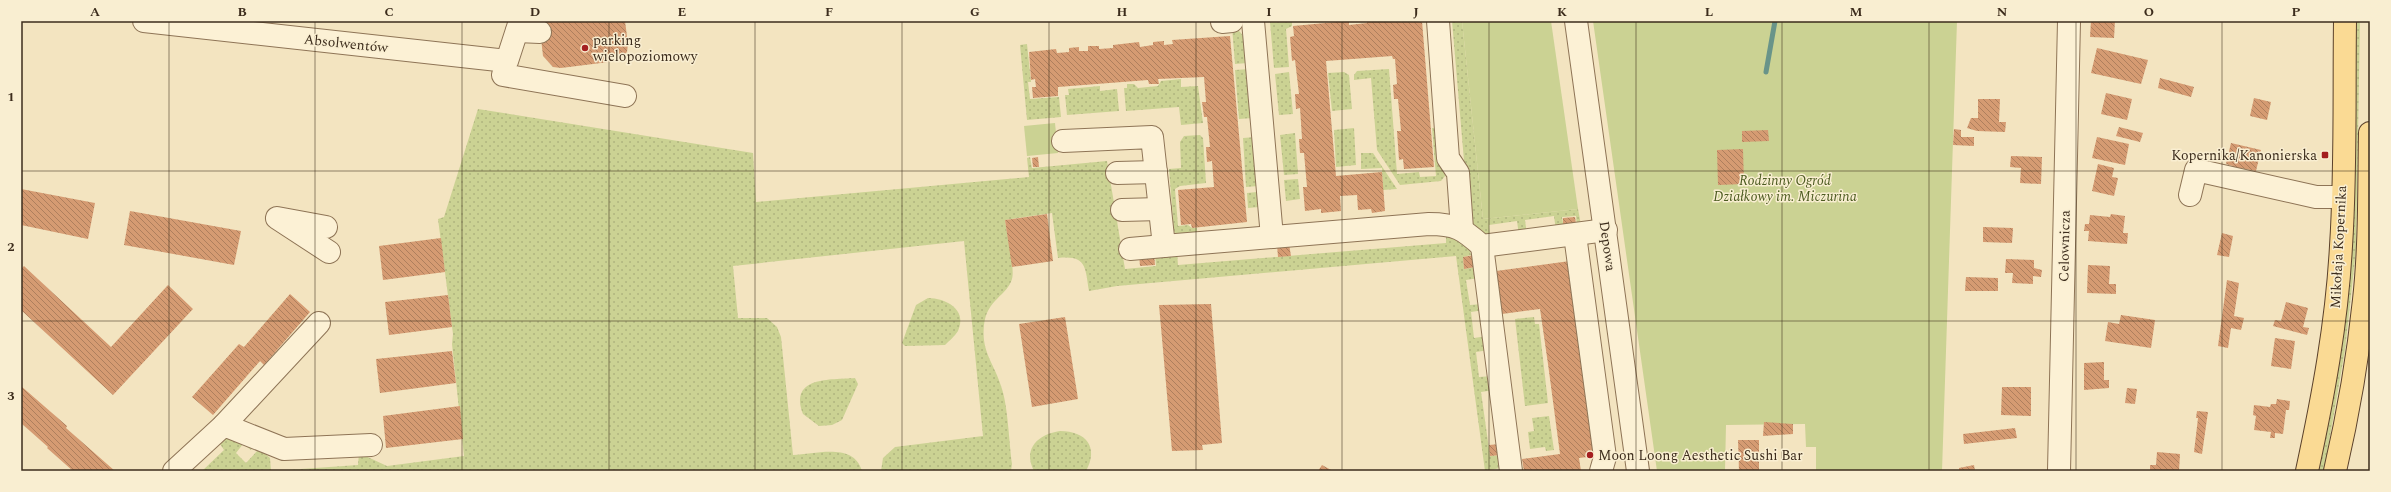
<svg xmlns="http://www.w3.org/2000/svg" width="2391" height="492" font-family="Spectral,serif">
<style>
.grass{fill:url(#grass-dots)}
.green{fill:#cbd293}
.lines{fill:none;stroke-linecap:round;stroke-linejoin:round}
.stream{stroke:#699489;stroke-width:5}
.building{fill:url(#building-back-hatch)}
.minor-casing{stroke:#8e7456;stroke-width:24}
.major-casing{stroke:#5b412b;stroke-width:24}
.minor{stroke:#fcf1d5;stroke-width:22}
.major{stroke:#fada94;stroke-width:22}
.grid{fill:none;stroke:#3c2c1c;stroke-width:1;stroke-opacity:0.55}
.poi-dot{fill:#a41f20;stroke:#f9eed1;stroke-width:1.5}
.labels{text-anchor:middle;stroke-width:3;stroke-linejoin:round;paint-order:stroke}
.poi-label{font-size:14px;fill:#3c2c1c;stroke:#f9eed1;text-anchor:start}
.street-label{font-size:14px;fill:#3c2c1c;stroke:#f9eed1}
.park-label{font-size:14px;font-style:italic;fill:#4c5b20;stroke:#f9eed1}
.neatline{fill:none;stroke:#3c2c1c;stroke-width:1.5}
.grid-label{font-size:13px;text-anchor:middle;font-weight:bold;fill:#3c2c1c}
</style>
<defs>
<pattern id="grass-dots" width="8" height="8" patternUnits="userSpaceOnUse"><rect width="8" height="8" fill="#cbd293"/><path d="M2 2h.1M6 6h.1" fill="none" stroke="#afb47e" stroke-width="1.8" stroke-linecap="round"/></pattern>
<pattern id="building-back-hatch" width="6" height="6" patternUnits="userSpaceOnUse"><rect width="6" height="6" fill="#d59b72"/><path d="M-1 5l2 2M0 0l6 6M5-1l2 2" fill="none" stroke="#ae7f5d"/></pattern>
</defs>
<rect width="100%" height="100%" fill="#f3e4c0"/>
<g class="grass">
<polygon points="1292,21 1292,26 1286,29 1289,67 1274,68 1270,22"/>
<polygon points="1452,21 1462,21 1483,219 1578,209 1581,225 1577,227 1576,216 1562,217 1564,230 1556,231 1554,216 1525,220 1527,235 1519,236 1517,221 1489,225 1490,236 1477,229 1469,219"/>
<polygon points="2354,21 2360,21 2356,250 2345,350 2324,471 2317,471"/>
<path d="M1232,27C1248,33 1246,48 1248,63L1235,64Z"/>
<polygon points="1027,44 1031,82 1028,82 1030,99 1059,97 1061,117 1027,120 1020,45"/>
<polygon points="1249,69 1253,118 1239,119 1235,70"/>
<polygon points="1389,69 1397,174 1419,172 1420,177 1436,176 1432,128 1441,128 1445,176 1441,181 1400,185 1377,150 1371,78 1354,80 1354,75 1357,71"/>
<polygon points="1289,72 1293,114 1279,115 1275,74"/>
<polygon points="1344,72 1349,75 1352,109 1332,111 1328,73"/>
<polygon points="1181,79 1181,87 1198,86 1203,123 1181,125 1179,107 1126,111 1124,88 1127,88 1127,84 1134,84 1138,88 1158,86 1161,81"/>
<polygon points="1100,86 1100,91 1117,89 1119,111 1067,115 1065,95 1069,95 1068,89"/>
<path d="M478,109L753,153L756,202L1029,177L1027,158L1030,157L1032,168L1107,161L1125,269L1156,266L1155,253L1177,252L1178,265L1446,243V235L1451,234L1469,247L1471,255L1463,257L1464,269L1477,267L1479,278L1466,280L1470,305L1483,304L1484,310L1471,312L1474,338L1487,336L1489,350L1476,352L1479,377L1493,376L1494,390L1481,392L1482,399L1490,456L1503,455L1505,467L1485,471L1456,256L1117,286L1089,291C1085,267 1087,255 1058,258L1052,213L1005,220C1007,234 1015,268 1012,279C1007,296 987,299 984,325C981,352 994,363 1001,386C1008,405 1009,442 1012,464L1011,471H881L883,458L895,447L983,436L964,241L733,266L738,318H767L777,327L781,337L793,455C816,454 854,442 862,471H272L358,465L359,453L387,466L464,456L452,344L453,334L438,219L444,217Z"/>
<polygon points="1354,128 1356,165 1336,167 1334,130"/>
<polygon points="1295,133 1298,174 1284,175 1280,135"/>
<polygon points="1200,135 1203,138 1206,183 1180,186 1175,189 1178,226 1188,225 1192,228 1197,228 1197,233 1177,234 1174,232 1169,169 1181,168 1180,142 1184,136"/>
<polygon points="1255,137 1258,186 1246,187 1243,138"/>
<polygon points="1361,153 1373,153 1397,189 1383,190 1382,168 1361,169"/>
<polygon points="1298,179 1300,199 1286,201 1284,180"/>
<polygon points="1257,192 1259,207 1248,208 1247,193"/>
<path d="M928,298C945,298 968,309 958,331C955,336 949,341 945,345L905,346L902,343L916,305Z"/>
<polygon points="1534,317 1535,324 1539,324 1548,403 1525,406 1515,319"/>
<path d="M855,378L858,384L842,420L832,425L819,426L803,414C789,376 830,380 855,378Z"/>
<polygon points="1549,416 1554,450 1546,451 1545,447 1530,449 1528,432 1534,431 1532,418"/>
<path d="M1060,431C1086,431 1099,447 1086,471H1034C1022,448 1039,434 1060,431Z"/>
<polygon points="231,433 254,444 251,450 243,444 236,453 246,463 258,450 261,450 270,458 271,471 202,471 224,450 218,441"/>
</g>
<g class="green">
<polygon points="1462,21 1551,21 1578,209 1483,219"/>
<polygon points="1593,21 1957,21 1942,471 1816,471 1816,447 1806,447 1805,424 1726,425 1725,471 1657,471"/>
<polygon points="1055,123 1058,153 1027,156 1024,126"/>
</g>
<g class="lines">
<polyline class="stream" points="1766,72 1775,21"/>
</g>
<g class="building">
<polygon points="539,21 625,21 628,44 627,52 617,61 561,68 553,67 543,56"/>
<polygon points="1347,21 1349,21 1349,25 1367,23 1367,21 1422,21 1434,167 1404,169 1403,159 1399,160 1397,131 1401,131 1398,99 1394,99 1393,85 1397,84 1395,59 1393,59 1392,56 1326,61 1336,176 1382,172 1385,211 1372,213 1371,209 1358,210 1357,195 1340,196 1341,211 1321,213 1321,209 1305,211 1303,187 1307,187 1306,176 1304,153 1300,153 1299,139 1302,139 1301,123 1300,108 1296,109 1295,94 1299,94 1295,60 1292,61 1290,37 1294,36 1293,26"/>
<polygon points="2091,21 2115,21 2114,38 2090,37"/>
<polygon points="1230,36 1247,222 1192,228 1191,224 1181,225 1178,190 1214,187 1212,161 1207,162 1206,147 1210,147 1207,117 1204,117 1202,102 1206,102 1204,77 1158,79 1159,84 1149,84 1148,80 1058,87 1058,96 1033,98 1032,87 1036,87 1035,79 1031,80 1029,52 1056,49 1057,53 1069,52 1069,48 1079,47 1079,51 1088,51 1088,46 1099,46 1099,49 1113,48 1113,45 1139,42 1140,47 1153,45 1153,42 1164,41 1164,45 1173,44 1172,40"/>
<polygon points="2097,48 2148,60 2141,84 2091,73"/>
<polygon points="2160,78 2194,87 2191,97 2158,88"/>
<polygon points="2106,93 2132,99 2127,120 2101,114"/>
<polygon points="2254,98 2271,102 2267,120 2250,116"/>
<polygon points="1978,99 2000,99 1999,122 2006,122 2005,132 1977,131 1967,128 1971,118 1978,118"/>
<polygon points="2119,127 2143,133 2140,142 2116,136"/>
<polygon points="1954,129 1961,130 1961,137 1974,137 1974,146 1953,145"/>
<polygon points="1768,130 1769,141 1742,142 1742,131"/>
<polygon points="2097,137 2129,144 2125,165 2092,158"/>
<polygon points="2231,143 2261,150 2256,171 2240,168 2239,171 2233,170 2233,166 2226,164"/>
<polygon points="1743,149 1744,184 1718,185 1717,150"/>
<polygon points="2011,156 2042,157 2041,184 2020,183 2021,168 2010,167"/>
<polygon points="1038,157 1039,167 1033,167 1032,158"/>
<polygon points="2098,164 2114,168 2112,177 2118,178 2114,196 2092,191"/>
<polygon points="21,189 95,203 88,239 21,225"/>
<polygon points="130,211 241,231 234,265 124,245"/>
<polygon points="1047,214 1053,261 1012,267 1005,220"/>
<polygon points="2111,214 2125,216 2123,233 2128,233 2127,244 2088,241 2089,231 2084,231 2085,224 2089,224 2090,215 2110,217"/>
<polygon points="1575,217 1576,224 1563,225 1563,218"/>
<polygon points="1983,227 2013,228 2012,243 1983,242"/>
<polygon points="2222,233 2233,236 2229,257 2217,255"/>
<polygon points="441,238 445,272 383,280 379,246"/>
<polygon points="1289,244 1291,256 1278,257 1277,245"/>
<polygon points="1154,253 1155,265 1140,266 1139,254"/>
<polygon points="1474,255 1476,267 1464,269 1463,257"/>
<polygon points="2006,259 2034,260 2034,268 2042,270 2041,277 2033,276 2033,284 2012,283 2013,273 2005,273"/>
<polygon points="1570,261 1596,456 1579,458 1581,471 1524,471 1522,459 1560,454 1548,364 1540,309 1502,314 1496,271"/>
<polygon points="2088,265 2110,266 2109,284 2116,284 2116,294 2087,293"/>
<polygon points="24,266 111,347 168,285 193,309 113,395 21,310 21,269"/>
<polygon points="1966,277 1998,278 1998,291 1965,291"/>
<polygon points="2227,280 2239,283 2234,316 2244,318 2241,330 2231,328 2228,348 2218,346"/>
<polygon points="290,294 310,312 264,365 260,361 213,415 192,397 239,344 244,347"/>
<polygon points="448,295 452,327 389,335 385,302"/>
<polygon points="2286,302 2308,308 2303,327 2309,328 2307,335 2273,326 2275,320 2281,321"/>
<polygon points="1211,304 1222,443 1202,445 1203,450 1172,451 1159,305"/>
<polygon points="2121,315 2155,320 2151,348 2105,341 2108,322 2119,324"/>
<polygon points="1065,317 1078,399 1032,407 1019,324"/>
<polygon points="2275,338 2295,341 2291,369 2271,366"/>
<polygon points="452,351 456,383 380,393 376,359"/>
<polygon points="2104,362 2104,380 2109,380 2109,388 2084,390 2084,363"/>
<polygon points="21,386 67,426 66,428 115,471 73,471 47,448 48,447 21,423"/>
<polygon points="2002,387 2031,387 2031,416 2001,415"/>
<polygon points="2127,388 2137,389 2135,404 2125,403"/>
<polygon points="2277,399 2290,401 2289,410 2286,410 2283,434 2275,433 2275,438 2270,438 2271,432 2254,430 2256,416 2253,415 2254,405 2270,407 2271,404 2276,404"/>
<polygon points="460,406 463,439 386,448 383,416"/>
<polygon points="2197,411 2208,412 2202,454 2194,452 2198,418 2196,418"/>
<polygon points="1764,422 1793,424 1793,434 1763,436"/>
<polygon points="2015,428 2017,438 1964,444 1963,434"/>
<polygon points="1738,440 1759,440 1759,471 1739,471"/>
<polygon points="1500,444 1501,455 1490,456 1489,445"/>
<polygon points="2157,452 2180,454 2179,471 2150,471 2150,465 2156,465"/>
<polygon points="1322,465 1333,471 1318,471"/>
<polygon points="1974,465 1975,471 1959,471 1959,468"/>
</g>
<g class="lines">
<defs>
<g id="minor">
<polyline points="144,21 507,61 520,21"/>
<polyline points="1253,21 1272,237"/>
<polyline points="1438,21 1448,158 1458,173 1462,229"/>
<polyline points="1576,21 1638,471"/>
<polyline points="1222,22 1232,21"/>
<polyline points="517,31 540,32"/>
<polyline points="503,75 625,96"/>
<path d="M1063,141L1152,137L1164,246L1429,224C1456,224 1463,229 1482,246L1606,230"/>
<polyline points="1117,173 1156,172"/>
<polyline points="2190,195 2196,170 2316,197 2342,197"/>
<polyline points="1122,210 1160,209"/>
<polyline points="326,227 277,218 329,252"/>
<polyline points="1575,235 1605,457 1601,471"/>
<polyline points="1482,246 1511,471"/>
<polyline points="1130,249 1164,246"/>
<polyline points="224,425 319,323"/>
<polyline points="174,471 224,425 284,449 371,445"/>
<polyline points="2059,471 2069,21"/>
</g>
<g id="major">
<path d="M2307,471C2323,397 2337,322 2341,246C2346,171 2344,96 2345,21"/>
<path d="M2335,471C2348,415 2358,358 2364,300C2370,245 2369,189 2370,133"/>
</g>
</defs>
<use href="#minor" class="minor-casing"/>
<use href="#major" class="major-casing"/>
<use href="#minor" class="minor"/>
<use href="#major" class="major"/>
</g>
<path class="grid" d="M169,21V471M315,21V471M462,21V471M609,21V471M755,21V471M902,21V471M1049,21V471M1196,21V471M1342,21V471M1489,21V471M1636,21V471M1782,21V471M1929,21V471M2076,21V471M2222,21V471M21,171H2370M21,321H2370"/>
<g class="poi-dot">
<circle cx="585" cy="48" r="4"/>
<rect x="2321" y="151" width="8" height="8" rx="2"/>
<circle cx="1590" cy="455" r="4"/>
</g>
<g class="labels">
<g class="poi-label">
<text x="593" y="45">parking<tspan x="593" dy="16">wielopoziomowy</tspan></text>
<text x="2317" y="160" text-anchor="end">Kopernika/Kanonierska</text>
<text x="1598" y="460">Moon Loong Aesthetic Sushi Bar</text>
</g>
<g class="street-label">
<text transform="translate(346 43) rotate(6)" y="5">Absolwentów</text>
<text transform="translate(1608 246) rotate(82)" y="5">Depowa</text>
<text transform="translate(2064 246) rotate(-89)" y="5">Celownicza</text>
<text transform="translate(2338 247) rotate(-87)" y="5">Mikołaja Kopernika</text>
</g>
<g class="park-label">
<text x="1785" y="185">Rodzinny Ogród<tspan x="1785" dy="16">Działkowy im. Miczurina</tspan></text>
</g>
</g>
<rect width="2391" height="492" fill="none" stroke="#f9eed1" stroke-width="44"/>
<rect x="22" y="22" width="2347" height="448" class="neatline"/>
<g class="grid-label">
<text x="95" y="16">A</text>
<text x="242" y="16">B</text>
<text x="389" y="16">C</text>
<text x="535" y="16">D</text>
<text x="682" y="16">E</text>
<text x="829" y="16">F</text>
<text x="975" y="16">G</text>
<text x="1122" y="16">H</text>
<text x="1269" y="16">I</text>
<text x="1416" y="16">J</text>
<text x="1562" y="16">K</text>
<text x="1709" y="16">L</text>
<text x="1856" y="16">M</text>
<text x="2002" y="16">N</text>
<text x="2149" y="16">O</text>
<text x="2296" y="16">P</text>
<text x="11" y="101">1</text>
<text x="11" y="251">2</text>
<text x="11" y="400">3</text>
</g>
</svg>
